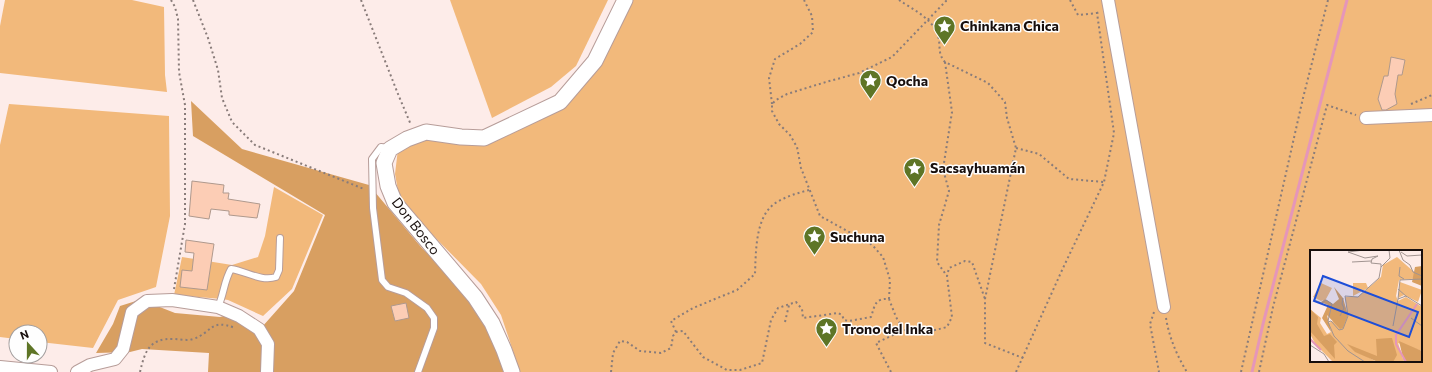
<svg xmlns="http://www.w3.org/2000/svg" width="1432" height="372" font-family="Commissioner,sans-serif">
<style>
.green{fill:#f2b97b;fill-rule:evenodd}
.forest{fill:#d89f61}
.lines{fill:none;stroke-linecap:round;stroke-linejoin:round}
.stream{stroke:#e596b9;stroke-width:3}
.building{fill:#fccdb5;stroke:#af998d}
.service-casing{stroke:#b79d99;stroke-width:8}
.minor-casing{stroke:#b79d99;stroke-width:14}
.tertiary-casing{stroke:#b79d99;stroke-width:17}
.path{stroke:#897c7a;stroke-width:2;stroke-dasharray:2 3;stroke-linecap:butt}
.service{stroke:#fff;stroke-width:6}
.minor{stroke:#fff;stroke-width:12}
.tertiary{stroke:#fff;stroke-width:15}
.labels{text-anchor:middle;stroke-width:3;stroke-linejoin:round;paint-order:stroke}
.poi-label{font-size:14px;font-weight:bold;fill:#180f0d;stroke:#fefefe;text-anchor:start}
.street-label{font-size:14px;fill:#180f0d;stroke:#fefefe}
.inset-river{fill:none;stroke:#e596b9;stroke-width:2}
.inset-road{fill:none;stroke:#a19491;stroke-width:1}
.view{fill:#1d4ed8;fill-opacity:0.15;stroke:#1d4ed8;stroke-width:2}
.inset-edge{fill:none;stroke:#180f0d;stroke-width:2}
</style>
<rect width="100%" height="100%" fill="#fdece9"/>
<g class="green">
<polygon points="5,0 132,0 164,7 165,75 167,92 0,73 0,26"/>
<polygon points="450,0 608,0 576,66 551,87 492,118"/>
<path d="M627,0H1432V372H520L501,315L481,284L400,202L395,174L398,149L448,133L502,132L560,103ZM1311,251H1421V361H1311Z"/>
<polygon points="9,104 169,116 170,216 156,287 118,300 93,348 40,342 40,332 16,332 16,339 0,337 0,145"/>
<polygon points="274,187 323,215 292,289 263,316 228,300 222,299 174,295 182,257 232,265 258,257 265,236"/>
</g>
<polygon class="forest" points="191,101 242,149 369,185 421,247 458,285 493,333 508,372 208,372 209,353 142,349 130,352 96,353 113,324 120,306 136,301 152,304 175,313 220,317 235,313 262,327 294,291 325,215 193,136"/>
<g class="lines">
<polyline class="stream" points="1252,372 1263,324 1347,0"/>
</g>
<g class="building">
<polygon points="1391,57 1405,60 1402,75 1398,75 1395,94 1397,104 1386,110 1382,110 1378,99 1384,76 1388,76"/>
<polygon points="192,181 224,185 223,193 229,193 228,199 260,204 257,218 229,215 229,211 211,209 209,219 189,216"/>
<polygon points="186,240 214,244 207,290 180,287 182,270 192,271 194,253 185,252"/>
<polygon points="406,303 409,318 395,321 391,306"/>
</g>
<g class="lines">
<defs>
<g id="service">
<polyline points="389,148 381,147 372,159 373,208 382,280 388,287 406,293 427,308 434,318 434,328 418,372"/>
<path d="M218,307C224,294 224,281 231,269C246,271 261,282 276,277L279,270L280,238"/>
</g>
<g id="minor">
<polyline points="1108,0 1164,307"/>
<polyline points="1366,118 1432,115"/>
<polyline points="0,367 51,372"/>
<polyline points="77,372 90,365 115,359 123,349 132,312 147,301 172,300 218,307 239,316 259,329 268,344 267,372"/>
</g>
<polyline id="tertiary" points="512,372 504,350 492,323 475,297 395,203 388,186 384,163 390,149 407,139 426,132 461,137 484,138 560,102 595,61 625,0"/>
</defs>
<use href="#service" class="service-casing"/>
<use href="#minor" class="minor-casing"/>
<use href="#tertiary" class="tertiary-casing"/>
<g class="path">
<polyline points="171,0 175,7 178,19 179,72 185,105 185,224 174,289"/>
<polyline points="193,0 208,38 218,70 222,98 232,122 255,145 364,189"/>
<polyline points="361,0 398,94 411,125"/>
<path d="M899,0C912,9 932,18 938,35C941,46 937,53 945,62L988,83L1005,102L1007,118L1016,148L985,299V343L1023,358"/>
<polyline points="1070,0 1078,15 1097,13"/>
<polyline points="945,62 952,112 943,169 949,191 939,225 937,262 947,276"/>
<polyline points="772,104 769,78 775,59 800,44 813,32 812,16 804,0"/>
<polyline points="1411,104 1432,95"/>
<polyline points="1016,148 1039,154 1069,179 1104,182"/>
<polyline points="889,299 890,280 883,257 874,247 864,238 851,233 820,216 801,168 797,147 790,135 779,124 772,111 772,104 776,100 787,94 826,82 859,73 892,57 946,1 949,0"/>
<polyline points="1154,312 1150,324 1159,372"/>
<path d="M1166,318C1169,337 1177,356 1187,372"/>
<polyline points="785,322 789,305"/>
<path d="M676,332L671,321L693,308L737,290L755,274C756,251 755,215 777,202C787,196 798,193 809,190"/>
<path d="M140,372C145,351 149,338 174,339C180,339 187,341 193,339C212,333 210,318 235,328"/>
<path d="M611,372L613,353L620,341L627,342L640,351L661,353L671,348L673,336L676,332L683,331L703,357L727,370H740L762,363L771,320L778,308L796,302L802,309L803,318L838,313L842,315L844,320L849,321L871,317C875,305 875,298 889,299L896,317L904,330C920,334 932,331 947,327L952,317L947,276L949,268L965,261L972,262L985,299"/>
<polyline points="891,372 876,343 904,330"/>
<polyline points="1016,372 1063,268 1104,182 1114,133 1097,13 1100,12"/>
<polyline points="1241,372 1303,98 1328,0"/>
<polyline points="1259,372 1273,307 1327,105 1356,115"/>
</g>
<use href="#service" class="service"/>
<use href="#minor" class="minor"/>
<use href="#tertiary" class="tertiary"/>
</g>
<defs>
<symbol id="sight-pin" viewBox="-11 -11 22 30"><path d="M0 17L-7.5 6A9.5 9.5 0 1 1 7.5 6Z" fill="#5e7526" stroke="#fefefe"/><path d="M0-6L1.8-2.2L6-1.7L2.9 1.2L3.7 5.4L0 3.3L-3.7 5.4L-2.9 1.2L-6-1.7L-1.8-2.2Z" fill="#fff"/></symbol>
</defs>
<g fill-rule="evenodd">
<use href="#sight-pin" x="932" y="14" width="25" height="34"/>
<use href="#sight-pin" x="858" y="68" width="25" height="34"/>
<use href="#sight-pin" x="902" y="156" width="25" height="34"/>
<use href="#sight-pin" x="802" y="224" width="25" height="34"/>
<use href="#sight-pin" x="814" y="316" width="25" height="34"/>
</g>
<g class="labels">
<g class="poi-label">
<text x="960" y="31">Chinkana Chica</text>
<text x="886" y="86">Qocha</text>
<text x="930" y="173">Sacsayhuamán</text>
<text x="830" y="242">Suchuna</text>
<text x="842" y="334">Trono del Inka</text>
</g>
<g class="street-label">
<text transform="translate(416 226) rotate(52)" y="5">Don Bosco</text>
</g>
</g>
<g transform="translate(1310 250)">
<rect width="112" height="112" fill="#fdece9"/>
<path d="M87,7L111,28L89,30L86,46L88,51L96,47L112,57V101L88,93L94,112H68L59,106H56L67,112H23L6,95L0,84V59L11,68L10,73L17,84L21,82L18,73L38,66L35,47H48L71,27L73,15ZM90,32L112,40L108,52L94,45L88,48ZM11,33L22,38L16,49L11,51L3,47ZM43,33H56L58,38L43,46Z" fill="#f2b97b"/>
<path d="M112,16V36L102,32L105,17ZM24,37L33,48L38,65L33,78L30,79L17,65L21,82L12,68L18,55L11,52L15,49L23,54L29,49ZM0,59L8,67L7,74L14,86L20,84L27,92L24,95L25,109L0,81ZM80,88H82L87,105L83,112H68L45,102L37,94L67,106L66,89ZM89,91L112,101V112H94Z" fill="#d89f61"/>
<path class="inset-river" d="M0,89L11,100M96,112L86,94V85L107,54"/>
<path class="inset-road" d="M54,0L38,2L55,8L68,6L62,9L61,13L71,14V17M89,0L93,10L100,15L103,22L112,26M91,2L97,6L112,5M42,12L61,11M90,17L89,26L94,29M88,39L97,47M88,49L90,30L112,29M88,49L96,46L112,56M4,50L12,53L16,50L22,54L18,71M30,66L34,58L32,54L33,48M101,68L112,76M83,76L88,49M0,95L14,104L19,112M55,112L38,101L24,86L18,72L21,71L29,80L33,79L38,66L35,46L48,47L69,28L71,17L80,8L79,0"/>
<path class="view" d="M13,26L108,62L99,87L4,51Z"/>
<rect width="112" height="112" class="inset-edge"/>
</g>
<g transform="translate(28 344) rotate(339)"><circle r="19" fill="#fefefe" stroke="#a29e9e"/>
<path d="M0-3L7 15L0 10L-7 15Z" fill="#5e7526"/>
<text y="-6" font-size="11" font-weight="bold" text-anchor="middle" fill="#180f0d">N</text>
</g>
</svg>
